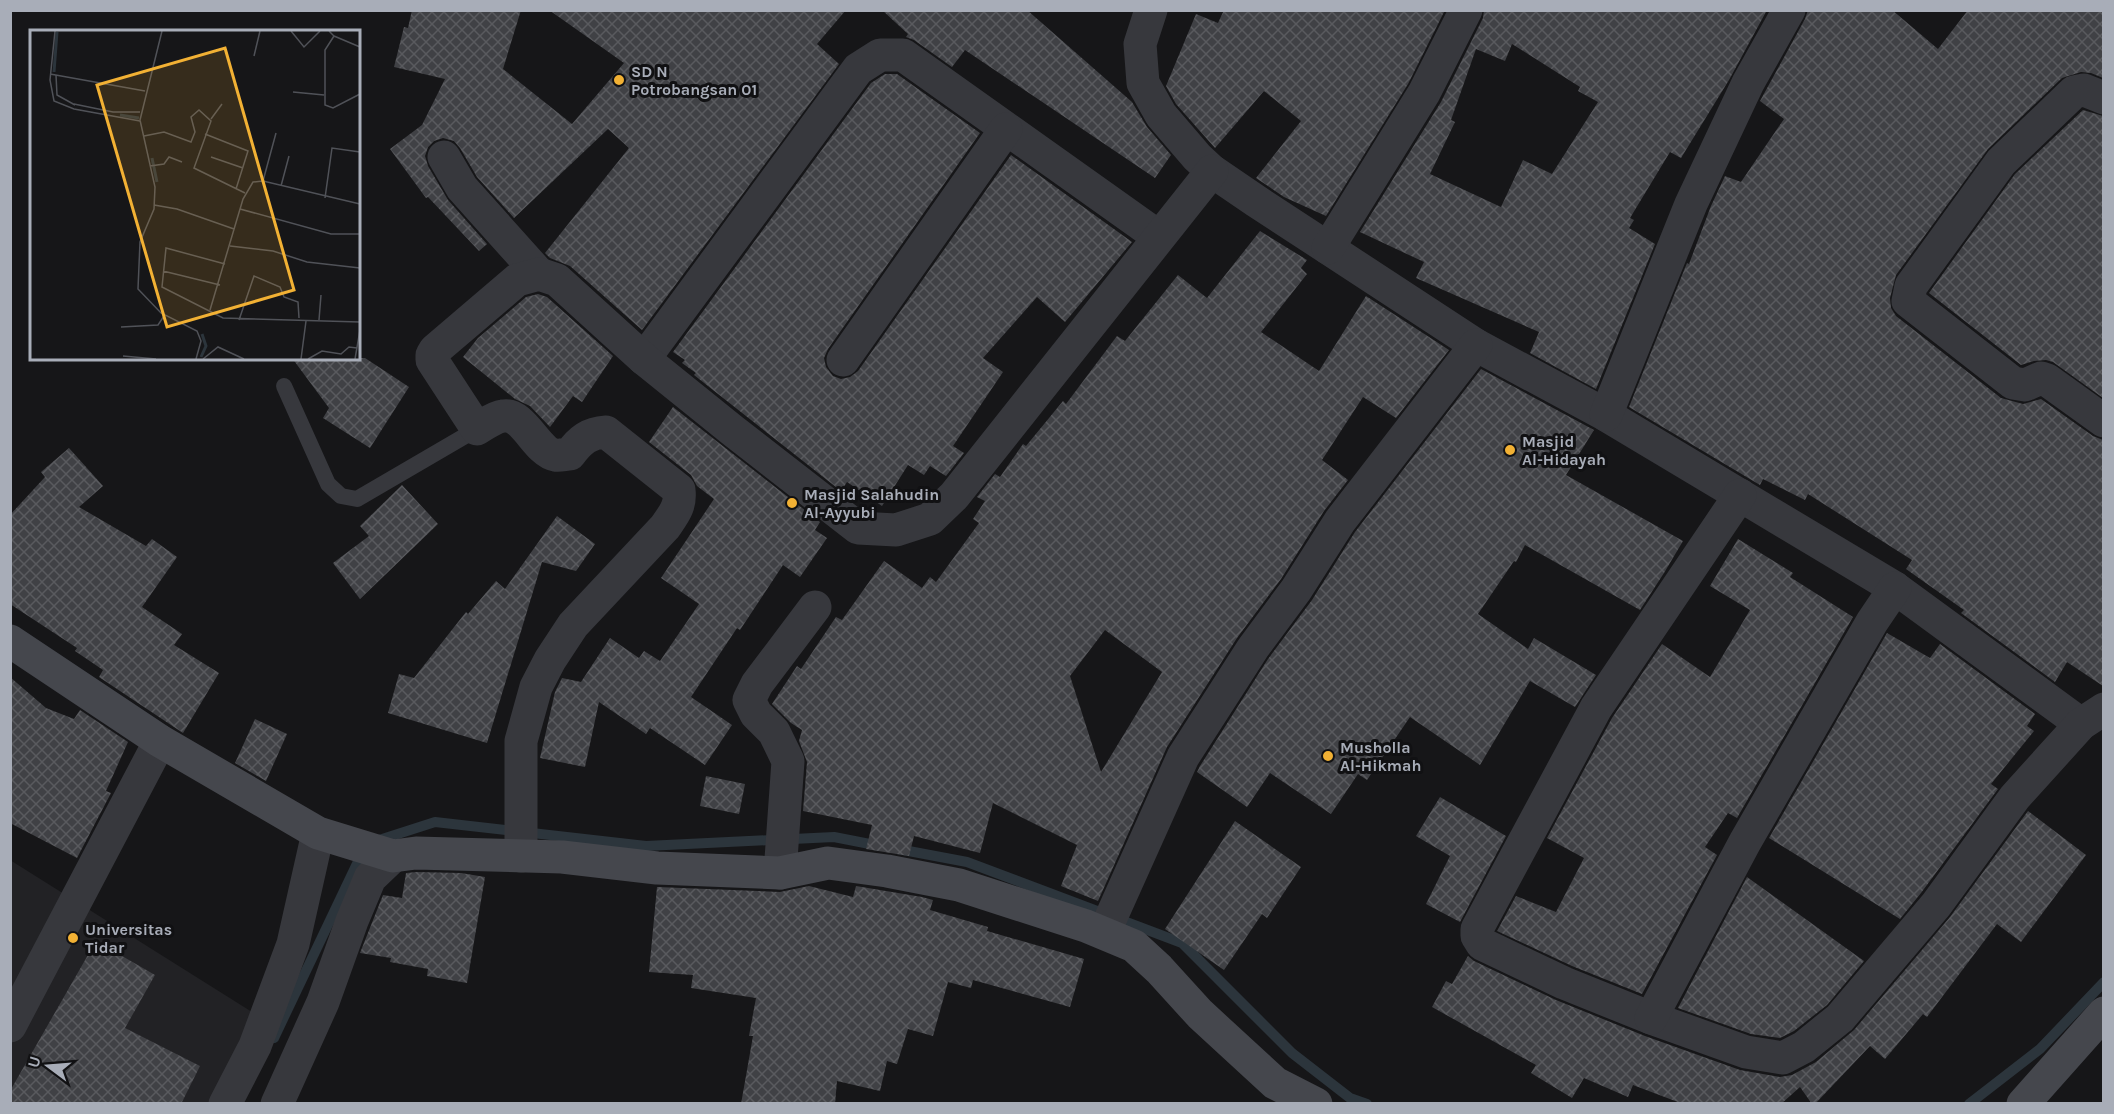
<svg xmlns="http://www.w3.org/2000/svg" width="2114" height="1114" font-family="Karla,sans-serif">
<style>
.built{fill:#222225}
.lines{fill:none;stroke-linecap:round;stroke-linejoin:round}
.stream{stroke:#2c353c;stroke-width:10}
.building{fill:url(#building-cross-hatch);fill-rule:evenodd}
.lane{stroke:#37383d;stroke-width:16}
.street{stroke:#37383d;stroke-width:33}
.secondary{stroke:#45474d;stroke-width:33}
.poi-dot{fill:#f2b134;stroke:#111113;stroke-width:2}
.labels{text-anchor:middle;stroke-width:6;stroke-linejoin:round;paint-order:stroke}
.poi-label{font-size:16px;font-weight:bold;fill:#a8adb8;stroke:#111113;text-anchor:start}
.inset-river{fill:none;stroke:#2c353c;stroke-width:3}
.inset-road{fill:none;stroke:#505258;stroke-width:1.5}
.view{fill:#f2b134;fill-opacity:0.15;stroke:#f2b134;stroke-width:3}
.inset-edge{fill:none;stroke:#a8adb8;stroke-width:3}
</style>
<defs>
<pattern id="building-cross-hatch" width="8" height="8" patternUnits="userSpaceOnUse" patternTransform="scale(1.5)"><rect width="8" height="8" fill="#404145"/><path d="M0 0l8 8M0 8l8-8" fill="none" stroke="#595a5e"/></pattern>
</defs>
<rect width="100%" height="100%" fill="#161618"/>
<polygon class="built" points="10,860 260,1017 215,1103 11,1103"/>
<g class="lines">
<g class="stream">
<polyline points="376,841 435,822 646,846 834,837 880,846"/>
<polyline points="898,849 967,862 1182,943 1292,1053 1350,1098 1367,1104"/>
<polyline points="274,1038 364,849"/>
<polyline points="1969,1104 2040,1049 2104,982"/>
</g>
</g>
<g class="building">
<polygon points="412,10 521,10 503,69 572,124 624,63 549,10 846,10 817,44 839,64 642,330 570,266 550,258 545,253 629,148 608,129 514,218 477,177 460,148 454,141 443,138 434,141 428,147 425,156 428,166 448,200 487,244 479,251 428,197 426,198 390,149 422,125 445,79 394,67 404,27 408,28"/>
<polygon points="882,10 1027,10 1132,102 1147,127 1171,155 1155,178 965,50 952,67 914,40 906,37 908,34"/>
<polygon points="1224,10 1445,10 1408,84 1326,216 1284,197 1256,178 1301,121 1264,91 1215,148 1176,104 1166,86 1196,14 1218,23"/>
<path d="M1484,10H1767L1729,80L1681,158L1670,152L1630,218L1634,220L1629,228L1655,244L1596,389L1530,353L1539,332L1416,278L1424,262L1360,232L1441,102L1483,18ZM1512,44L1580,87L1578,91L1598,102L1552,174L1523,160L1501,207L1430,174L1455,122L1451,120L1476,49L1505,61Z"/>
<polygon points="1808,10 1892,10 1938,49 1968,10 2103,10 2103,78 2091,73 2081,72 2062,78 1988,149 1896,275 1890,298 1891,308 1896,316 2001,398 2023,404 2041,399 2093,436 2103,440 2103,686 2067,662 2055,682 1961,613 1964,610 1906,569 1912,560 1808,494 1805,500 1763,479 1760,485 1629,407 1687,263 1689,264 1711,206 1725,176 1741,182 1784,119 1760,101 1805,19"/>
<polygon points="885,74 897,74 980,133 828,349 824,358 826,367 833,376 841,379 850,377 858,371 1011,155 1132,242 1065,322 1037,297 983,358 1003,372 953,446 964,453 946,476 930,466 924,475 908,465 882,506 847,482 841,491 694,375 696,373 682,363 685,360 673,352 871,83"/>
<polygon points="2083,110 2103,116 2103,398 2053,362 2046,360 2034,361 2021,365 1929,293 2015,174"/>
<path d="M1260,231L1307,260L1301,268L1307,274L1261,332L1319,371L1366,296L1449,350L1396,418L1363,397L1322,460L1348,480L1324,511L1281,579L1237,638L1167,747L1098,901L1061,886L1077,845L993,803L980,853L914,836L909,856L866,849L872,825L803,811L807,762L799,741L802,730L791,723L772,704L797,666L801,669L836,617L842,620L884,561L922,588L930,577L936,582L979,523L973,519L985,501L977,497L995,474L1000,477L1023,444L1026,446L1063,401L1066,404L1117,336L1125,341L1178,275L1207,298ZM1105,630L1162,672L1101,772L1070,676Z"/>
<polygon points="538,294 547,297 613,356 582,402 573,396 550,427 530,406 515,399 463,357 478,338 526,297"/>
<polygon points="292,358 365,358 409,387 370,448 323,418 329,408"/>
<polygon points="1481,369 1594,430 1566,475 1683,541 1664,573 1640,610 1525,545 1516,562 1514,561 1478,614 1528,649 1534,638 1596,675 1575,707 1530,681 1480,765 1410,717 1367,780 1358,774 1331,814 1270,773 1247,807 1197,772 1200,766 1268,659 1312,600 1355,532"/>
<polygon points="673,407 820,522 815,530 827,538 800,577 783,565 740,630 737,628 691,697 732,725 705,765 650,728 646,734 599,702 585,767 540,758 555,692 562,678 581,682 610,638 639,658 644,651 660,661 699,604 661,578 714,499 697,486 691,475 649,442"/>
<polygon points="69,448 103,486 79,507 146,546 152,539 177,557 142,607 182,634 174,645 219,673 183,733 99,677 103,670 75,651 77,648 10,604 10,515 45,477 41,472"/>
<polygon points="402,485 438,524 360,599 333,563 369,536 360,526"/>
<polygon points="557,516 595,544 576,571 542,562 487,743 388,713 399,674 414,678 466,612 468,614 496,581 505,589"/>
<polygon points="1738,539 1793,573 1790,577 1853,617 1737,818 1728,813 1705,847 1717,855 1642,994 1572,966 1497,931 1516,896 1556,912 1584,858 1547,838 1612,718 1662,644 1710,677 1750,610 1710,586"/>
<polygon points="1887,633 1930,658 1940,644 2035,714 2027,726 2034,731 1991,784 1998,789 1921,893 1900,919 1769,838"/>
<polygon points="10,677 46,708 74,719 80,710 128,742 106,791 111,793 77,858 10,823"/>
<polygon points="255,719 287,734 266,781 235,763"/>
<polygon points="706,776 745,784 739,814 700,806"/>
<polygon points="1440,797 1506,836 1460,922 1426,904 1450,856 1416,836"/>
<polygon points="2028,811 2086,855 2021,942 1997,924 1927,1017 1923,1014 1885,1059 1870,1046 1815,1104 1812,1104 1800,1087 1781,1104 1683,1104 1633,1085 1628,1097 1584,1078 1572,1098 1531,1073 1536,1065 1432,1007 1446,981 1452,984 1468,956 1474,961 1556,1000 1645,1036 1740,1070 1780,1077 1792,1075 1816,1062 1854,1030 1950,917"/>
<polygon points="1235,821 1301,867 1267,918 1262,914 1224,970 1165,929"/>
<polygon points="417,872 461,873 485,877 467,983 427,976 428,969 390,962 391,958 360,953 383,895 402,898 406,873"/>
<polygon points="1747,877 1864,961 1827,1005 1794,1031 1780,1038 1751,1034 1678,1008"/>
<polygon points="809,886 853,897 856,886 922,897 933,900 930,910 988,927 987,931 1084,959 1070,1007 973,980 971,988 948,982 933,1036 908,1029 897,1064 887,1061 880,1091 837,1081 835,1104 741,1104 753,1036 749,1036 756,998 691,988 693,975 649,972 657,887 780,892"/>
<polygon points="96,941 155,975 125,1028 200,1066 181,1104 10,1104 10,1091"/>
</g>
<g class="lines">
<polyline class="lane" points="284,386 328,484 341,496 357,499 477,429"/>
<g class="street">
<polyline points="1151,10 1140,44 1143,83 1161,115 1197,157 1212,171 1256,201 1476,345 1606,415 1895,588 2081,724"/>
<polyline points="2104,98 2084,90 2074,92 2001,162 1911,286 1908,301 2013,383 2025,385 2041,378 2047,380 2104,421"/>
<polyline points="444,157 462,188 539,274"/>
<polyline points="1328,248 1424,93 1466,10"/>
<polyline points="644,359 858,69 880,55 903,55 1159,237"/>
<polyline points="843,360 1006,129"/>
<polyline points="1606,415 1691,204 1748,83 1789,10"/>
<polyline points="1740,495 1596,708 1477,929 1477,936 1482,944 1564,983 1651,1018 1746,1052 1783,1058 1804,1047 1840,1018 1936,905 2015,797 2081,724 2104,709"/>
<path d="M521,856V741L536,687L550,660L573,625L665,527C674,514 681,506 679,490L606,432C589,433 580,440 570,454C565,454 560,456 555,455C537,452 523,412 503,416C494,417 484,425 477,429L432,360V355L435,350L517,280L539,274L557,280L644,359L732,430L858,528L896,530L930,519L954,496L1212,171"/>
<polyline points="780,873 788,761 774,732 756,714 749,700 757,684 815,607"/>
<polyline points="1104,933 1183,757 1253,648 1296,590 1340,521 1476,345"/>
<polyline points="1651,1018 1745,842 1872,622 1895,588"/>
<polyline points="10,1026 160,741"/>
<polyline points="225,1104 255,1046 293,944 318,833"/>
<polyline points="277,1104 323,1002 352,921 370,878 393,856"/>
</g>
<g class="secondary">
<polyline points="10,641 160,741 318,833 393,856 416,853 562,857 657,868 780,873 828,863 887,871 959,885 1086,926 1134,946 1159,969 1200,1014 1275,1083 1316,1104"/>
<polyline points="2023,1104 2104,1013"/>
</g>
</g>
<g class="poi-dot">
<circle cx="619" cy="80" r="6"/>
<circle cx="1510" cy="450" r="6"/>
<circle cx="792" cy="503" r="6"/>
<circle cx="1328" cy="756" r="6"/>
<circle cx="73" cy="938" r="6"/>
</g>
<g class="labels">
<g class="poi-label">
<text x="631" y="77">SD N<tspan x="631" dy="18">Potrobangsan 01</tspan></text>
<text x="1522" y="447">Masjid<tspan x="1522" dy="18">Al-Hidayah</tspan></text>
<text x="804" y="500">Masjid Salahudin<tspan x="804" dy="18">Al-Ayyubi</tspan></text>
<text x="1340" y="753">Musholla<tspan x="1340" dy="18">Al-Hikmah</tspan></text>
<text x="85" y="935">Universitas<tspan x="85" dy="18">Tidar</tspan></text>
</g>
</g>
<g transform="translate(30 30)">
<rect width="330" height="330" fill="#161618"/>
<path class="inset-river" d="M24,42L27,2M90,85L109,88M122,128L127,152M171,327L176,316L172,304"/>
<path class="inset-road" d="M25,1L20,50L24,71L44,79L110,91M261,1L274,17L290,1M299,1L304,6L295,20V75L303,78L330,64M304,6L330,17M224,26L230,1M20,44L115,61M26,45L27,65L45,75M263,62L294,65M44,74L83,82H110M181,89L192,74M110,90L132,1M110,90L125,157L124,179L110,212L108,259L131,283L167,301L171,311L166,329M175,104L218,121L206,159M114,106L134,102L161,112L165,102L161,87L169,80L181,91L164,138L215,163M181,127L213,138M120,136L134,134L139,127L152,132M233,151L246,103M251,156L259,126M295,168L302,118L330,122M124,175L147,179L204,199M210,179L301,204H330M200,216L243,221L277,232L330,238M195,234L136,218L132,257L193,288L330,292M133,241L190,255M180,280L213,169L223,152L233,151L330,174M209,290L224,246L250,257L254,267L268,272L269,288M289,290L291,265M91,297L128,295L134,286M93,326L126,329M173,329L188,317L214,329M271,329L276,291M278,329L292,321L311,324L319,317L327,318M325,329L330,300"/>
<path class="view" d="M195,18L264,260L137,297L67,55Z"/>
<rect width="330" height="330" class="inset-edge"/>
</g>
<rect width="2114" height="1114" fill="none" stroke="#a8adb8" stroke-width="24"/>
<g transform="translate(48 1066) rotate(286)" stroke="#111113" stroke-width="4.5" paint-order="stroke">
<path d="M0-4.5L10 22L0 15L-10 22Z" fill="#a8adb8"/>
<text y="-9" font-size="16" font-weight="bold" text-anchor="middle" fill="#a8adb8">U</text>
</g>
</svg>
